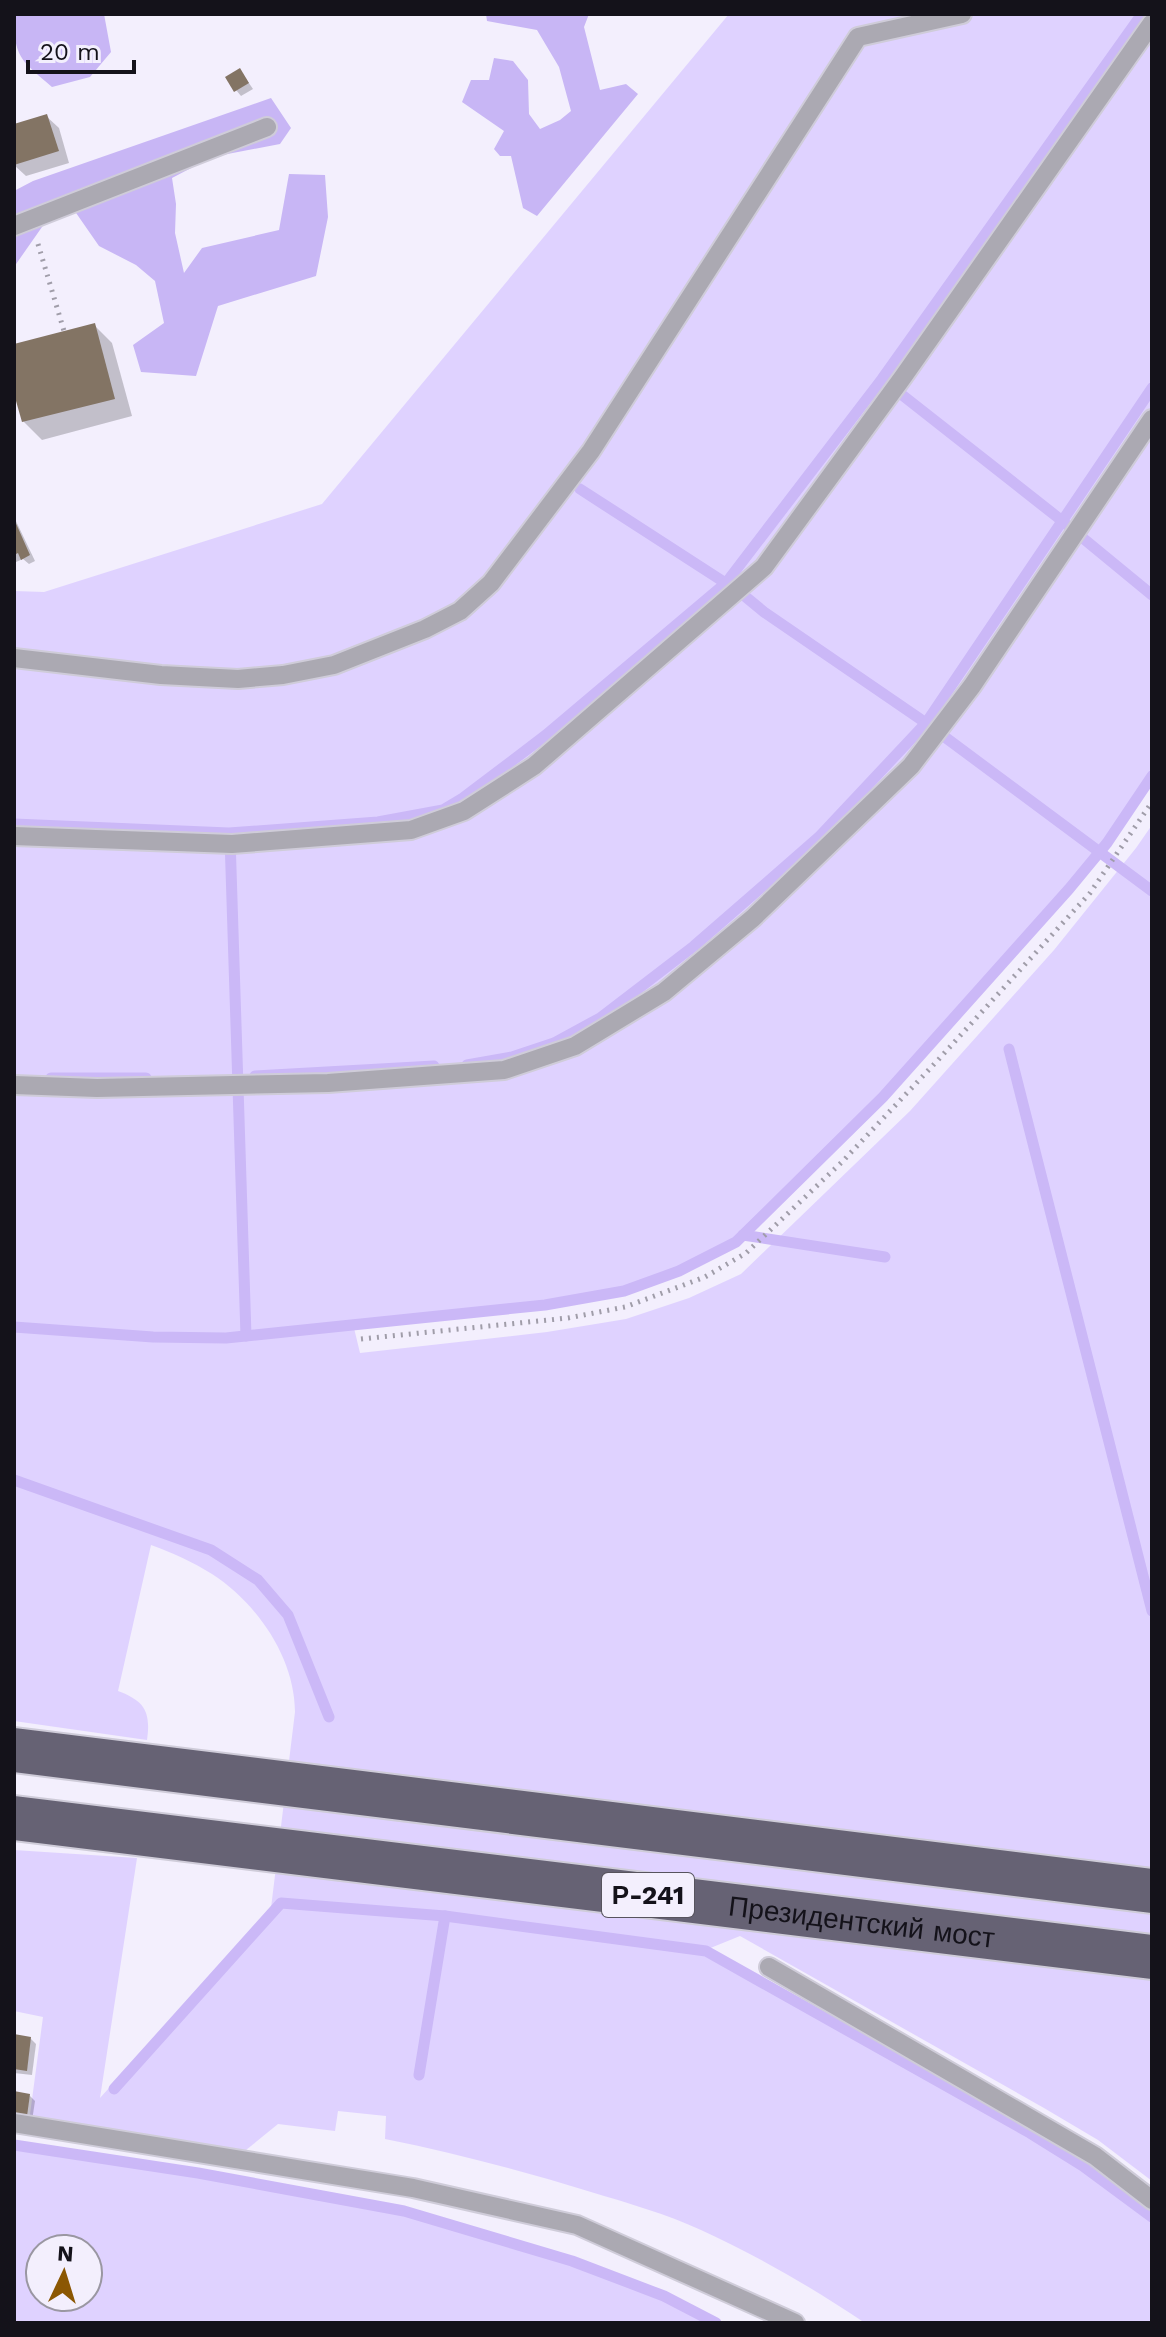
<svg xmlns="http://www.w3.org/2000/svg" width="1166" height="2337" font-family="'Work Sans',sans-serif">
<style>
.green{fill:#dfd2ff;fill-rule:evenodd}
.forest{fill:#c8b6f5}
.shadow{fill:#0003}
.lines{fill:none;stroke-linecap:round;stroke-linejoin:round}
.stream{stroke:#cbb8f7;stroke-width:11}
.building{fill:#837464}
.service-casing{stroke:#cfccd9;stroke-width:22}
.trunk-casing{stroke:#cfccd9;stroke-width:48}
.path{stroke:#a09da9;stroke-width:5;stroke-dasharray:2 6;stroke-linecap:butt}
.service{stroke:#aba9b2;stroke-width:18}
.trunk{stroke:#666274;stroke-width:44}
.labels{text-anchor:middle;stroke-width:7;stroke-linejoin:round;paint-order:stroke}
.shield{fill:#f3effd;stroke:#57545e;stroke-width:2}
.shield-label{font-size:26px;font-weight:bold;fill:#14121a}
.street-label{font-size:28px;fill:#14121a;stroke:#f3effd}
</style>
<rect width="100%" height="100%" fill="#f3effd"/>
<g class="green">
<path d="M729,14H1152V781L1113,839L1070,892L885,1097L737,1244L680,1274L624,1294L547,1307L354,1328L360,1353L547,1332L626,1319L689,1298L741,1274L910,1111L1054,950L1136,848L1152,825V2181L1098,2140L1044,2108L740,1936L708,1949L1032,2131L1084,2163L1152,2213V2323H865C813,2288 758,2256 701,2230C666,2214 628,2203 591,2192C523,2171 455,2153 385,2139L386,2116L338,2111L335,2131L278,2124L246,2150L29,2122L43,2017L14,2011V1850L137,1858L100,2098L271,1908L295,1712C295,1658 257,1603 212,1574C193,1562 173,1553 151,1545L118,1691C145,1701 151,1712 147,1740L14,1721V591L44,592L322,504Z"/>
<path d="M14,2147L198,2175L403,2214L571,2264L663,2298L710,2323H14ZM40,2249H88V2297H40Z"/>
</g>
<g class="forest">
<path d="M14,14H104L111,52L90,77L52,87C20,59 14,58 14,14Z"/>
<polygon points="486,14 589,14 584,27 600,90 626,84 638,94 537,216 523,208 511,156 500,156 494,149 504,131 462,102 471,80 489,80 494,58 513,61 528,80 529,114 540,129 560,120 571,111 559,67 537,30 487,21"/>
<polygon points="271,98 291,128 280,144 212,157 172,178 176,204 175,233 184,273 202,248 279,230 289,174 325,175 328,217 316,276 218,306 196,376 141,372 133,345 164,323 155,281 136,265 99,246 74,210 49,217 14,267 14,191 33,181"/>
</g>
<g class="shadow">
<polygon points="240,70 253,89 241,96 236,90"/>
<polygon points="46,116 59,128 69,163 26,176 14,165 14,126"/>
<polygon points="94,325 112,343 132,416 42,440 23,421 14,386 14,346"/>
<polygon points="14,517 35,561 29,564 23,559 16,562 14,560"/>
<polygon points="14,2036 30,2038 36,2044 32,2075 14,2073"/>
<polygon points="14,2093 30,2096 35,2101 32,2121 14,2118"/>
</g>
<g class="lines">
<g class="stream">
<polyline points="892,387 1056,516 1152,595"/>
<polyline points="580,489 741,593 764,612 926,723 1152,891"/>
<polyline points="14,824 229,833 378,822 443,810 463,798 546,735 726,583 882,379 1142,14"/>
<polyline points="230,838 246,1336"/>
<polyline points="1009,1049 1152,1611"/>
<polyline points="467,1065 512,1057 554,1043 600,1018 694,946 819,837 926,723 1152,388"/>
<polyline points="255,1076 434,1066"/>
<polyline points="51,1078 146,1078"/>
<polyline points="743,1235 885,1257"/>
<polyline points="14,1327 153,1337 226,1338 545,1305 624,1291 679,1271 736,1242 883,1097 1069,889 1107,843 1152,776"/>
<polyline points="14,1480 211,1550 258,1580 288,1615 329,1717"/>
<polyline points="419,2075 445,1916"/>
<polyline points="114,2089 281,1903 445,1916 706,1951 1030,2133 1083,2166 1152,2217"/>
<polyline points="14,2145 198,2173 404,2211 572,2261 664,2296 716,2323"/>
</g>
</g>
<g class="building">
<polygon points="240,68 249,83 234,92 225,77"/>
<polygon points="47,114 59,151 14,165 14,124"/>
<polygon points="95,323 115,399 22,422 14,394 14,344"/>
<polygon points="14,519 30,555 21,560 18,553 14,555"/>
<polygon points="14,2034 31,2037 27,2071 14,2069"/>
<polygon points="14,2091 30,2094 27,2116 14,2114"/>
</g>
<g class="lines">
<defs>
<g id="service">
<polyline points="14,226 267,127"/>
<polyline points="14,658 161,675 238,679 283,675 334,665 425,629 460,611 491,583 591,451 858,37 962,14"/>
<polyline points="14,836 232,844 411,830 464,811 534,766 764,567 903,377 1152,23"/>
<polyline points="14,1085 97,1088 328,1083 504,1070 575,1046 664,992 753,918 911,766 972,686 1152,419"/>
<polyline points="769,1967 1095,2156 1152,2200"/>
<polyline points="14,2123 413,2188 577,2225 795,2323"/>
</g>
<g id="trunk">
<polyline points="14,1750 1152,1891"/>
<path id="s1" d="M14,1818L1152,1957"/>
</g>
</defs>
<use href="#service" class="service-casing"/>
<use href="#trunk" class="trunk-casing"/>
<g class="path">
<polyline points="38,244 64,331"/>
<polyline points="361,1339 568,1318 625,1307 705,1277 746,1253 842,1162 938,1060 1090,893 1152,802"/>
</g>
<use href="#service" class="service"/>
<use href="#trunk" class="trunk"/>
</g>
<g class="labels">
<rect class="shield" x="602" y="1873" width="92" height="44" rx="6"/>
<g class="shield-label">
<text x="648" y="1904">Р-241</text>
</g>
<g class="street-label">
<text dy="10" stroke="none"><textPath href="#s1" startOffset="854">Президентский мост</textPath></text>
</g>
</g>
<rect width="1166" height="2337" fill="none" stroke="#14121a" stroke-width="32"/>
<g transform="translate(64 2273) rotate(4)"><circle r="38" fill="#f3effd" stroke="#9a97a2" stroke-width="2"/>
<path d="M0-6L14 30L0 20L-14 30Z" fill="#8b5703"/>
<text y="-12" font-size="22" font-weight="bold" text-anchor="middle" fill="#14121a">N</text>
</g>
<path d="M28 60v12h106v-12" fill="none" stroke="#14121a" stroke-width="4"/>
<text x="40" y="60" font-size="24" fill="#14121a" stroke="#f3effd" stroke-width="6" paint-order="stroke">20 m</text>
</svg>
